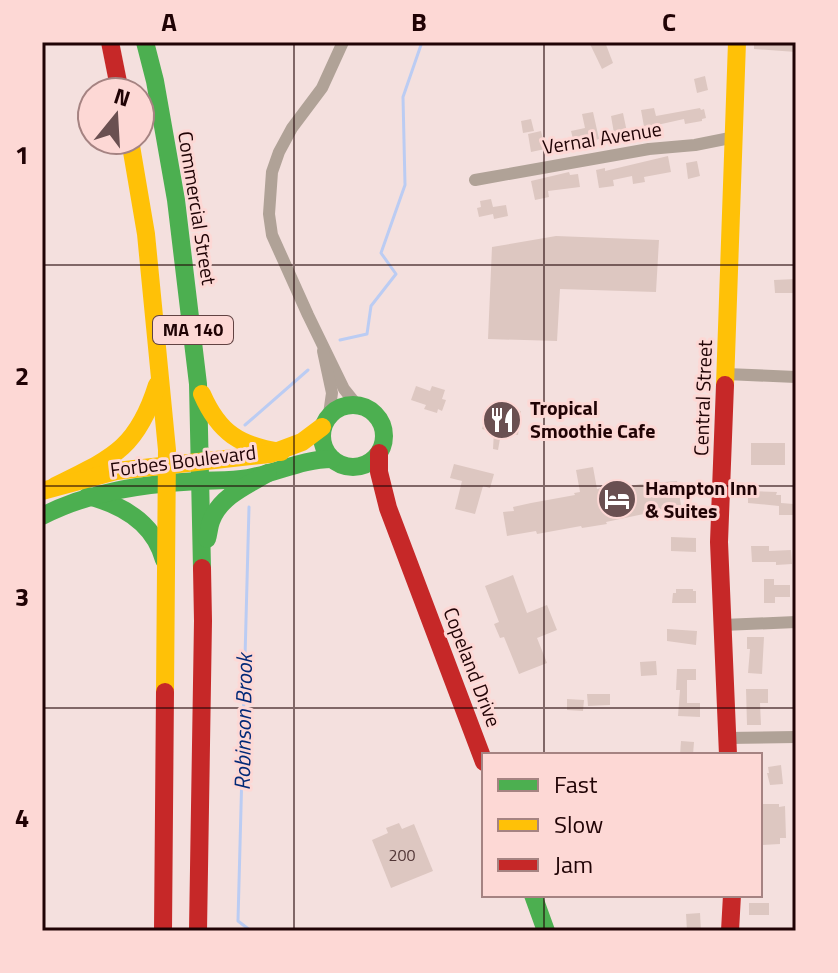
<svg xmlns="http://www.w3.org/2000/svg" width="838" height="973" font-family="'Titillium Web',sans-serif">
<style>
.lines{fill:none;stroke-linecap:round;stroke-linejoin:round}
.stream{stroke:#bbccf3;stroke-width:3}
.building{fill:#ddc7c1}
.street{stroke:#b0a297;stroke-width:12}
.fast{stroke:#4caf50;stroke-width:18}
.slow{stroke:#ffc107;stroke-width:18}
.jam{stroke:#c62828;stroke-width:18}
.grid{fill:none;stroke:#200305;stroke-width:2;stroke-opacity:0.55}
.labels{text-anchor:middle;stroke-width:6;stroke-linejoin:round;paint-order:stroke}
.number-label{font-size:16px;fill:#513636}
.shield{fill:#fdd8d5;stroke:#624343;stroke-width:2}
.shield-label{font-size:18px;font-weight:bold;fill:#200305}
.street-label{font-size:20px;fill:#200305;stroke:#fdd8d5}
.poi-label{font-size:20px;font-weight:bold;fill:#200305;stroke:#fdd8d5;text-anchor:start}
.water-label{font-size:22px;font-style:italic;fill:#022977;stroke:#fdd8d5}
.neatline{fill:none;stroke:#200305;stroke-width:3}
.grid-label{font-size:26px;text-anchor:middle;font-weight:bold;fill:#200305}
</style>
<rect width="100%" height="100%" fill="#f4e0de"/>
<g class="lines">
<g class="stream">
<polyline points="340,340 367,334 371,306 396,274 381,253 405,185 403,97 422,42"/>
<polyline points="245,425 308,370"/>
<polyline points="249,507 238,921 251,931"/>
</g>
</g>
<g class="building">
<polygon points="589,42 605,42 613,63 602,69"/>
<polygon points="754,42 796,42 796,52 754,49"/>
<polygon points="705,76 708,90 697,93 694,79"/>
<polygon points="654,108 656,116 700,108 701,110 704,109 706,118 702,119 702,121 685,124 684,119 657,125 658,130 645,132 641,110"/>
<polygon points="593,112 599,139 592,141 593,144 584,146 583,142 574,143 571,131 585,128 582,114"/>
<polygon points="623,113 628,137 615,139 611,116"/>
<polygon points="531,119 534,131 523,133 521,121"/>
<polygon points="541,131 545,149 531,152 528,134"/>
<polygon points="668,156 671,172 644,177 645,182 633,184 632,176 613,180 614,186 599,188 596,170 605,168 605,171"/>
<polygon points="697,161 700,176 688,179 686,163"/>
<polygon points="569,172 570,175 578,174 580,187 548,191 549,197 535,200 531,181"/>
<polygon points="491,199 493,207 506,205 508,216 494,219 493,214 479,217 477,208 481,207 480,201"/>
<polygon points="556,236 659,240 656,292 560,289 557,341 488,339 492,247"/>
<polygon points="796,279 796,292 794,293 775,293 774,280"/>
<polygon points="416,386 430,391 432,386 445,390 442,399 446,400 442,411 438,409 437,413 424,409 426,405 411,400"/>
<polygon points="489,406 521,411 518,435 501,433 498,450 493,449 494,432 482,429"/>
<rect x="751" y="443" width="34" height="22"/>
<polygon points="454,464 494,474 490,488 483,486 475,514 455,509 462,481 450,478"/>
<polygon points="593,467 597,489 601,488 602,491 641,484 677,481 681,505 652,511 653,512 606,522 607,524 582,528 581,526 537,534 536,531 507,536 503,512 514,511 513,507 531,503 575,495 574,493 580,492 576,470"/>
<polygon points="748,491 777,492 776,495 781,495 781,503 794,504 794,515 779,515 779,506 748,503"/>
<polygon points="671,537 696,538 696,552 671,551"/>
<polygon points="751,546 769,546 769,551 791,550 792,564 776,565 776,562 752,562"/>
<polygon points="513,575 527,613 547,605 557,630 537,638 547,663 519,674 504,637 500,638 494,624 499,622 485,586"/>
<polygon points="764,579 774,579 774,585 790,585 790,597 775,597 775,603 764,603"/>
<polygon points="676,589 693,589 693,591 696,591 696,603 672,603 673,593 676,593"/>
<polygon points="667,629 697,631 696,645 667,641"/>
<polygon points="747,637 764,637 762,674 748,673 750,649 747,649"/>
<polygon points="656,661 657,675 641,676 640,662"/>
<polygon points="677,669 696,669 696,680 687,680 687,703 700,703 700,717 678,716 680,690 676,690"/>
<polygon points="746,689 768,689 768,703 760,703 761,725 747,725"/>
<polygon points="587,694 610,694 610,705 588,706"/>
<polygon points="567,699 584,700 583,711 567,710"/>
<polygon points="681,741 694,742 693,755 680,755"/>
<polygon points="781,765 783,784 770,785 767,773 769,773 768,767"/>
<polygon points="760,804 779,804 779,807 785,806 786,838 780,838 780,844 762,845"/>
<polygon points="399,823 402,829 414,824 433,871 391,888 372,840 388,833 386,828"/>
<rect x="749" y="903" width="20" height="12"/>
<polygon points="700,913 701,931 687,931 686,914"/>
</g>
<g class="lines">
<g class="street">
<polyline points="343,42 322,88 292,128 279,152 272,172 269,214 272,235 308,315 344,389 356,404"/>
<polyline points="475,180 649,149 695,145 735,137"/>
<polyline points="323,351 332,393 329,414"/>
<polyline points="726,374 796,377"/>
<polyline points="723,625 796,622"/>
<polyline points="727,738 796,737"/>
</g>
<g class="fast">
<polyline points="145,42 155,81 176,200 198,384 202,568"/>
<circle cx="353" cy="436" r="31"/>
<path d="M88,496C123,505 154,523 164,560"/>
<path d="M42,516C91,491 144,484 198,481C215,480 231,481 248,478C277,473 302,459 332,459"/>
<path d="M207,539C209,533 209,525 212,519C221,496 248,485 268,473"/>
<polyline points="533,895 546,931"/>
</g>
<g class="slow">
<polyline points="130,140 146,234 167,450 165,692"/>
<polyline points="725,385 737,42"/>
<path d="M202,394C219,433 240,446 281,452"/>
<path d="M55,486C112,458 137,449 157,385"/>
<polyline points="42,491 116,471 270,454 302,442 322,427"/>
</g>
<g class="jam">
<polyline points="110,42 120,92"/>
<polyline points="725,385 719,542 728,755"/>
<polyline points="379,453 379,472 388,508 484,762"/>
<polyline points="163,931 165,692"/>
<polyline points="198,931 203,621 202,568"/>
<polyline points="730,931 732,895"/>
</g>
</g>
<path class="grid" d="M294,42V931M544,42V755M42,265H796M42,486H796M42,708H796M544,895V931"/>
<defs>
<symbol id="restaurant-disc" viewBox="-11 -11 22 22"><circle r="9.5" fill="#6a5051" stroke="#fdd8d5"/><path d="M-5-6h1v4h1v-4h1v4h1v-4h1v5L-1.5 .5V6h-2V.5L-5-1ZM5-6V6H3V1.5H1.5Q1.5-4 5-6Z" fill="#fff"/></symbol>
<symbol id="hotel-disc" viewBox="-11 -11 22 22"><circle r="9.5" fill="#6a5051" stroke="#fdd8d5"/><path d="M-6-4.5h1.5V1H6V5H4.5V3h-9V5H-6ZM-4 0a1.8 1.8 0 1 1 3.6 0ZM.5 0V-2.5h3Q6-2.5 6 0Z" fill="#fff"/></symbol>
</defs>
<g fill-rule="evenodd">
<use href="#restaurant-disc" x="480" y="398" width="44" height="44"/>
<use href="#hotel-disc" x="595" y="477" width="44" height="44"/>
</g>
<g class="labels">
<g class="number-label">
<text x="402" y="861">200</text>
</g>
<rect class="shield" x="153" y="316" width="80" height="28" rx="6"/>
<g class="shield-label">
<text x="193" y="336">MA 140</text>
</g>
<g class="street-label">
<text transform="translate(602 138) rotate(-9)" y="7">Vernal Avenue</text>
<text transform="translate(197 208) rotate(81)" y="7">Commercial Street</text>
<text transform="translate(703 398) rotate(-88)" y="7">Central Street</text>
<text transform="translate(183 461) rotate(-7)" y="7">Forbes Boulevard</text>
<text transform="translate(472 667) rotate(69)" y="7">Copeland Drive</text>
</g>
<g class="poi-label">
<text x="530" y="415">Tropical<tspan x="530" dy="23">Smoothie Cafe</tspan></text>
<text x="645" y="495">Hampton Inn<tspan x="645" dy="23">&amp; Suites</tspan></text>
</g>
<g class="water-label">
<text transform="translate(243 722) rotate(-89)" y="8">Robinson Brook</text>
</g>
</g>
<rect width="838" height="973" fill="none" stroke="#fdd8d5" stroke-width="88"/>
<rect x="482" y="753" width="280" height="144" fill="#fdd8d5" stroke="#a58382" stroke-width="2"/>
<rect x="498" y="779" width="40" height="12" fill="#4caf50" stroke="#a58382" stroke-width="2"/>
<text x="554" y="793" font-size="24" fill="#200305">Fast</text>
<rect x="498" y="819" width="40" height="12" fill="#ffc107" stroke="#a58382" stroke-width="2"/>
<text x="554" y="833" font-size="24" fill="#200305">Slow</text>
<rect x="498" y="859" width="40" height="12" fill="#c62828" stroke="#a58382" stroke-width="2"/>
<text x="554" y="873" font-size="24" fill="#200305">Jam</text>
<g transform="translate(116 116) rotate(18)"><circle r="38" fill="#fdd8d5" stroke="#a58382" stroke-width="2"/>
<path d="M0-6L14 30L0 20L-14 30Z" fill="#6a5051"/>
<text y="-12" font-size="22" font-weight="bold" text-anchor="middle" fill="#200305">N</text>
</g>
<rect x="44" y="44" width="750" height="885" class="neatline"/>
<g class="grid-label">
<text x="169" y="31">A</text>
<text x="419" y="31">B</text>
<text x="669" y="31">C</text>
<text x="22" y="164">1</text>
<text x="22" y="385">2</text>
<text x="22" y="606">3</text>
<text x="22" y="827">4</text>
</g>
</svg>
